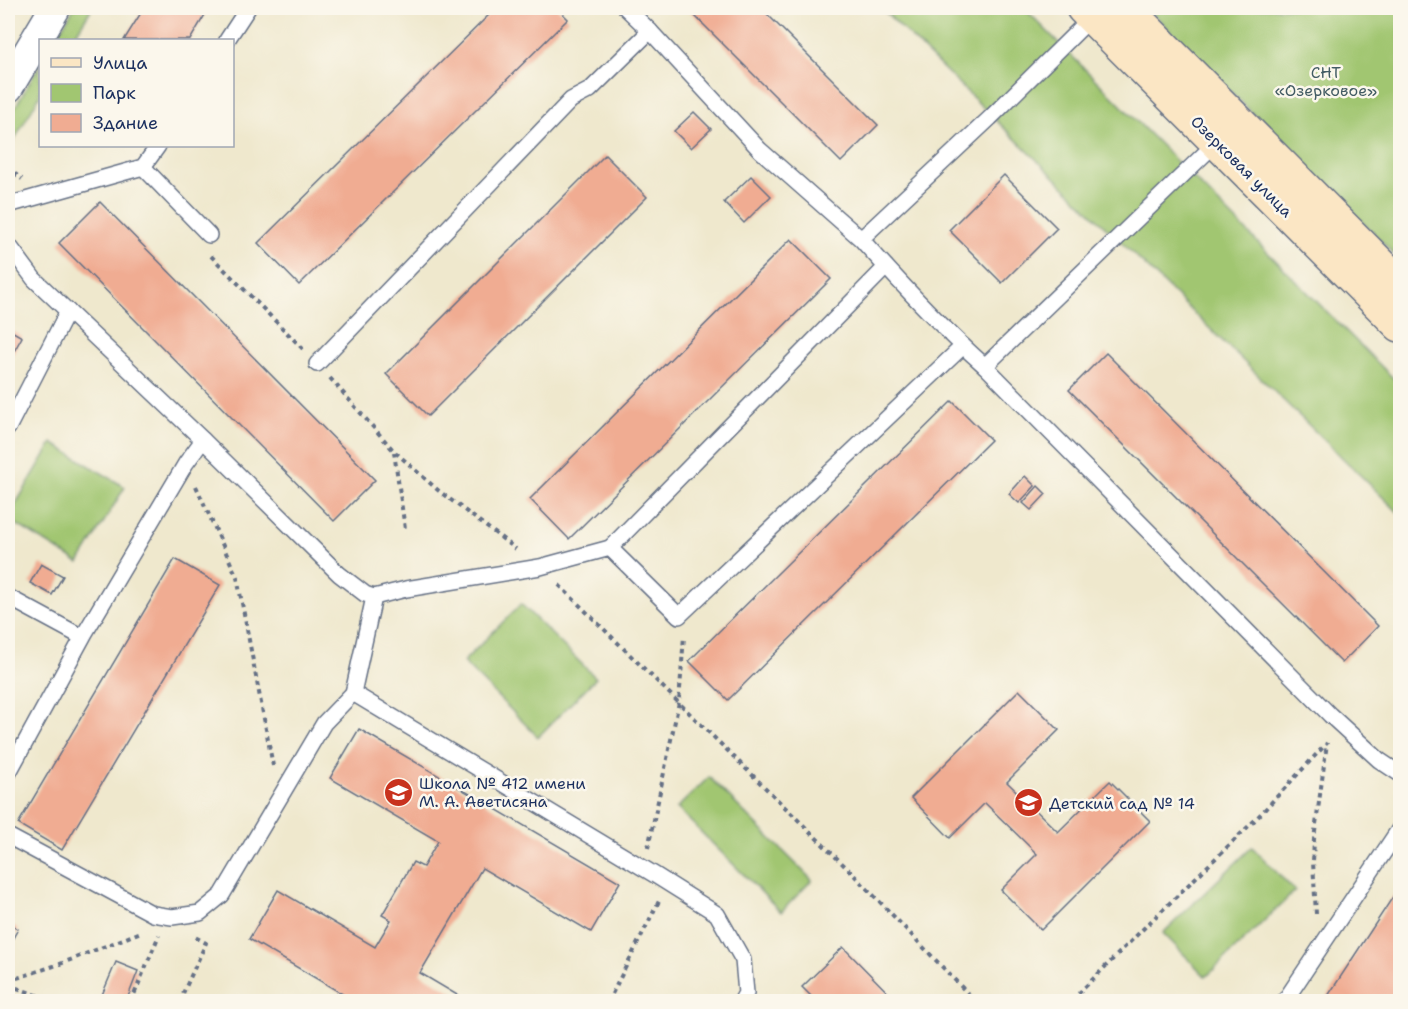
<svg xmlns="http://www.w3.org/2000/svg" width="1408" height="1009" font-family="'Shantell Sans',sans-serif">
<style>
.green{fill:#a1c671;stroke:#5e7a68;stroke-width:1.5}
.building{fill:#f0ac92}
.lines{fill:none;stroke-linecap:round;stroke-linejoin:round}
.lane-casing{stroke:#657085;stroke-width:18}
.street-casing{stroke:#657085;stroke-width:33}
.secondary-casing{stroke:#657085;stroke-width:36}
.path{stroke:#657085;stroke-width:4;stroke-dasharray:4.5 4.5;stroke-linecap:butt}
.lane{stroke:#fff;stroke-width:15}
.street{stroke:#fff;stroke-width:30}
.secondary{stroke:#fbe6c4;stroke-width:33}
.labels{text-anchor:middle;stroke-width:5;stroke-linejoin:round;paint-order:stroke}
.park-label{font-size:16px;fill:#435c64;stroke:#fbf7ec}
.street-label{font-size:16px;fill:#1b2f5e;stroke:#fbf7ec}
.poi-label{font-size:16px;fill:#1b2f5e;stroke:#fbf7ec;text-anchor:start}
</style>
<rect width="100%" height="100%" fill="#fbf7ec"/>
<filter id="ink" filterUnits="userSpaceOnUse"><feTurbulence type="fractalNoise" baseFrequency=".0167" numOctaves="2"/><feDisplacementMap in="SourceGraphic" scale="12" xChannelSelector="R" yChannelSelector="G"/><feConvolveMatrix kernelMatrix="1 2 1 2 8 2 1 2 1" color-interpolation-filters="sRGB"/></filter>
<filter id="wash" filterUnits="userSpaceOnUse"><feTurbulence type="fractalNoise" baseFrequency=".008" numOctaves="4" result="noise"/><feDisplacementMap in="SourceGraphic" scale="24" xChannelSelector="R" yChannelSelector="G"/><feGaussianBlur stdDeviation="1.35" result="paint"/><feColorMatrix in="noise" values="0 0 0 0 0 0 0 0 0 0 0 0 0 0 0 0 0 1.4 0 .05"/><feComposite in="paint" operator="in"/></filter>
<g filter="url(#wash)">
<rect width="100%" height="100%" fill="#efe8cd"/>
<g class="green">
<polygon points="74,8 92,8 72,40 54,40"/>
<polygon points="881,8 1024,8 1400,385 1400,514"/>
<polygon points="1147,8 1400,8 1400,260"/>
<polygon points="40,64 40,95 8,151 8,120"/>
<polygon points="52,443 125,487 79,563 8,519 8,517"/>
<polygon points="521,604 596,678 538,737 463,662"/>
<polygon points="709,777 812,880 781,912 677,808"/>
<polygon points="1252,847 1295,891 1206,977 1163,933"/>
</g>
<g id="blocks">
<g class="building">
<polygon points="144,8 209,8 190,40 124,40"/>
<polygon points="496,8 557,8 568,19 299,285 258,243"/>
<polygon points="687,8 761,8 878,125 841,162"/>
<polygon points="694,112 711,129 691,148 674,131"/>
<polygon points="605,155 647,197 428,416 386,374"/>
<polygon points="1004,175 1057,228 1002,283 949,230"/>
<polygon points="751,176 771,196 744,223 724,202"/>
<polygon points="100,202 375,480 334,521 59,243"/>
<polygon points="791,239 831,279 569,539 530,499"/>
<polygon points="8,329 22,337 8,362"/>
<polygon points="1106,353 1378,626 1342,663 1069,390"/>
<polygon points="952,401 991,440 728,700 689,661"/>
<polygon points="1025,476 1035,486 1019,503 1009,494"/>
<polygon points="1038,486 1046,494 1031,510 1023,503"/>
<polygon points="175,559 220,585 62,850 18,824"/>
<polygon points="41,564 63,576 52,595 30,583"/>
<polygon points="1019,690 1059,730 1007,782 1058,832 1110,781 1150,821 1041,930 1001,890 1037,854 985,803 950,838 911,798"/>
<polygon points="359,729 620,882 591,932 482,868 420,973 469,1002 356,1002 249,939 278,890 375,947 391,920 382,915 413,862 423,867 438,841 330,778"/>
<polygon points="1400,886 1400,991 1394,1002 1324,1002"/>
<polygon points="8,922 18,929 8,947"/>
<polygon points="843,947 897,1002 817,1002 802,987"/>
<polygon points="116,962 138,971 126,1002 99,1002"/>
</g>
</g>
</g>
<g filter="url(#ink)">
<use href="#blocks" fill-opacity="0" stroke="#657085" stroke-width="1.5"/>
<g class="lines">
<defs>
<g id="lane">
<polyline points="626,8 650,31"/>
<path d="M1095,14L990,118L861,239C900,283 941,327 985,366L1220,139"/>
<polyline points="227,40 248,8"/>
<polyline points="143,167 209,235"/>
<polyline points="8,205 143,167 158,146"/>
<polyline points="8,244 34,279 203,440 339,574 365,594 374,597 353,693 655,875 717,914 743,960 746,993 741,1002"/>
<polyline points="886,267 610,548 679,616 963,346"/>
<polyline points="317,364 571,100 590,90 650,31 760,150 861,239"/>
<polyline points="985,366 1330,715 1379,760 1400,774"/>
<polyline points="8,428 68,311"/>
<polyline points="8,597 82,637"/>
<polyline points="374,597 406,589 540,567 610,548"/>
<polyline points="8,774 85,633 186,463 203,440"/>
<polyline points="8,836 153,914 172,917 200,913 222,895 324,723 353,693"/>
<polyline points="1284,1002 1400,828"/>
</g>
<polyline id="street" points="8,87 55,8"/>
<g id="secondary">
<polyline points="1083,8 1400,325"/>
<polyline points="1125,8 1400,284"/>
</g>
</defs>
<use href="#lane" class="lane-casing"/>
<use href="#street" class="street-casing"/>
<use href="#secondary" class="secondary-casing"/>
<g class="path">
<polyline points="8,166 15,174 22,179"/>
<polyline points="211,256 303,349"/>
<polyline points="330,378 394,451 439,491 516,549"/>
<polyline points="394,452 405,529"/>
<polyline points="196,486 237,577 273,766"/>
<polyline points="559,585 852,873 976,1002"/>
<polyline points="648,848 679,702 684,636"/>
<polyline points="1316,914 1313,862 1314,839 1327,743"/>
<polyline points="8,981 60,964 141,932"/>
<polyline points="8,985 57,1002"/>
<polyline points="1072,1000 1144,928 1255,820 1327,743"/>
<polyline points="131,1002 159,935"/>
<polyline points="179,1002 206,943 195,937"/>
<polyline points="608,1002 659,901"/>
</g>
<use href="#lane" class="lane"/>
<use href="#street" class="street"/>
<use href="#secondary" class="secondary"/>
</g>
</g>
<defs>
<symbol id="school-disc" viewBox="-11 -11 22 22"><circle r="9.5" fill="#c8321e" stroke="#fbf7ec"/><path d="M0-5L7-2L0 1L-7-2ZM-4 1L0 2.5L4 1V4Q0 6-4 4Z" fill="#fff"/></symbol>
</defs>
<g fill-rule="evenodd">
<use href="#school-disc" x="382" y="776" width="33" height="33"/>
<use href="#school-disc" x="1012" y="786" width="33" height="33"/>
</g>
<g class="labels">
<g class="park-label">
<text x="1326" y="78">СНТ<tspan x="1326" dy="18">«Озерковое»</tspan></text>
</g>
<g class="street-label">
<text transform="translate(1242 166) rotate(45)" y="6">Озерковая улица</text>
</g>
<g class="poi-label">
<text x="419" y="789">Школа № 412 имени<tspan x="419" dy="18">М. А. Аветисяна</tspan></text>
<text x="1049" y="809">Детский сад № 14</text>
</g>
</g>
<rect width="1408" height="1009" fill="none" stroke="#fbf7ec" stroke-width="30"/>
<rect x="39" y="39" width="195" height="108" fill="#fbf7ec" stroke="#a1a7b3" stroke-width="1.5"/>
<rect x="51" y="58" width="30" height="9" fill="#fbe6c4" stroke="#a1a7b3" stroke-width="1.5"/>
<text x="93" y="69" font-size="18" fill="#1b2f5e">Улица</text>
<rect x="51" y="84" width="30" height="18" fill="#a1c671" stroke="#a1a7b3" stroke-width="1.5"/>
<text x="93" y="99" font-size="18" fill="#1b2f5e">Парк</text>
<rect x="51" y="114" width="30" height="18" fill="#f0ac92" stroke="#a1a7b3" stroke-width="1.5"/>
<text x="93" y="129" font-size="18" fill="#1b2f5e">Здание</text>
</svg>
